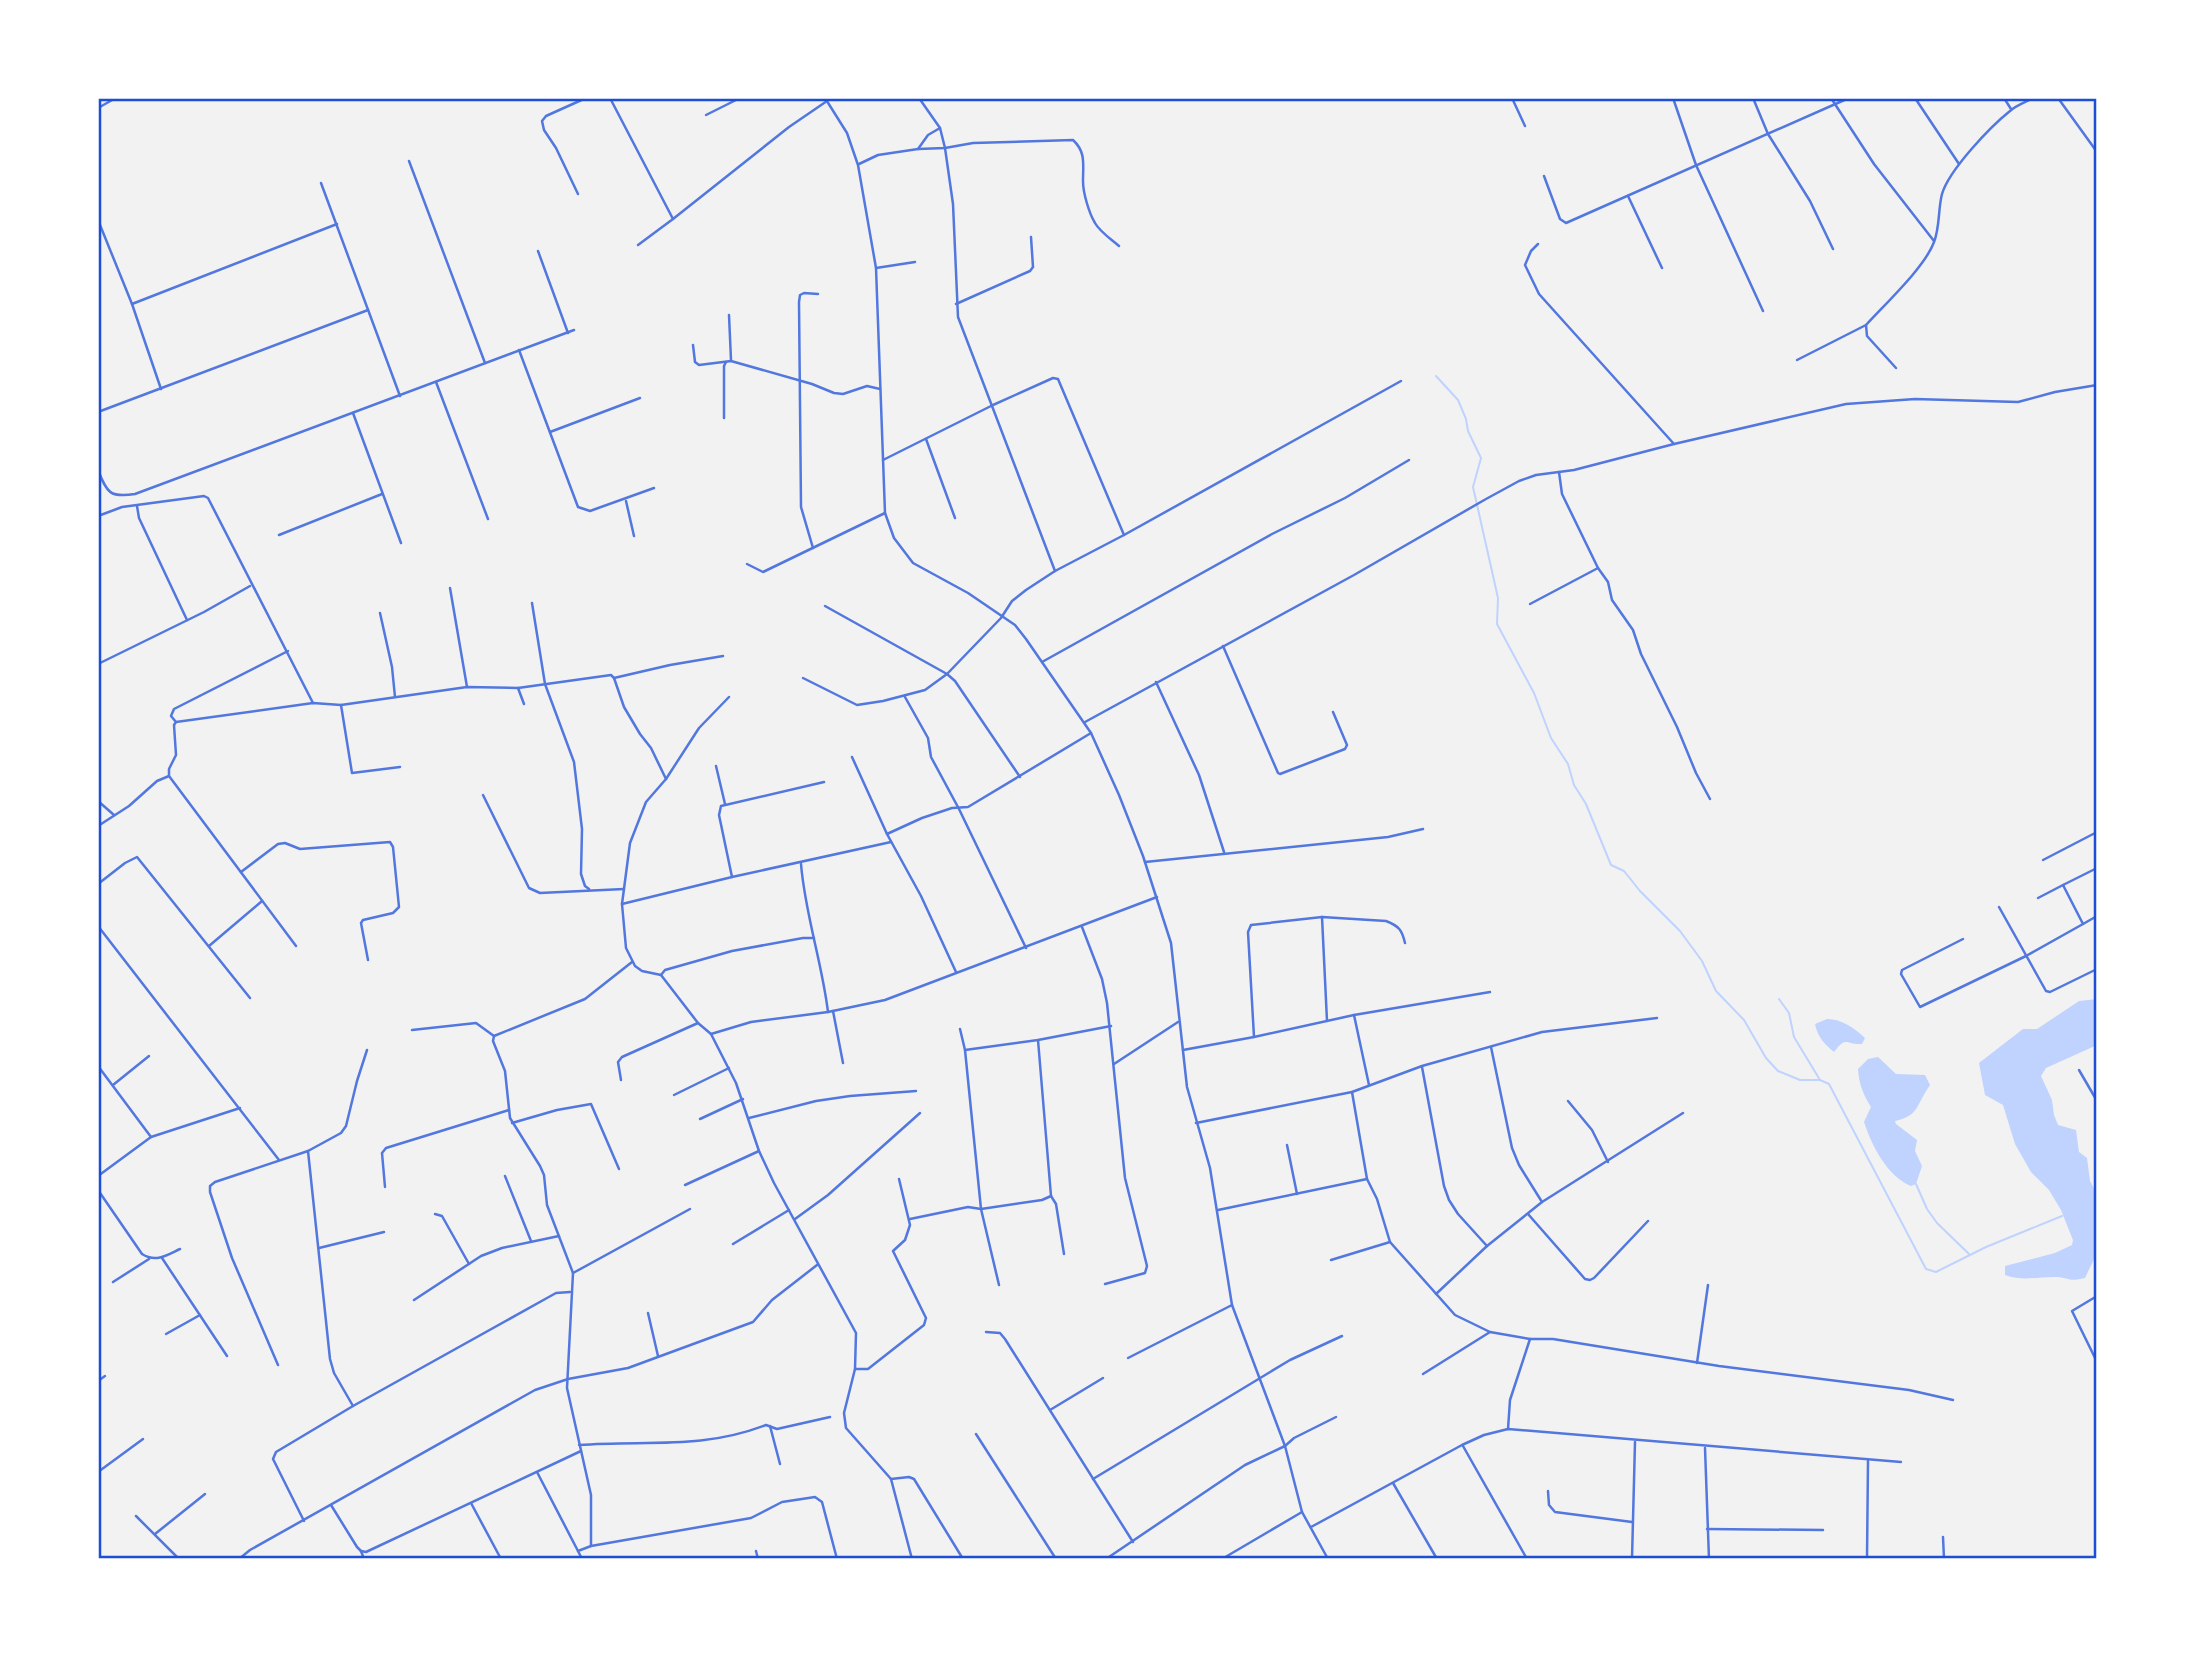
<svg xmlns="http://www.w3.org/2000/svg" width="2195" height="1657" font-family="'Fira Sans',sans-serif">
<style>
.water{fill:#bfd3fe}
.lines{fill:none;stroke-linecap:round;stroke-linejoin:round}
.stream{stroke:#bfd3fe;stroke-width:2}
.minor{stroke:#5277de;stroke-width:2.5}
.tertiary{stroke:#5277de;stroke-width:2.5}
.neatline{fill:none;stroke:#1d4ed8;stroke-width:2.5}
</style>
<rect width="100%" height="100%" fill="#f2f2f2"/>
<g class="water">
<path d="M2097,999V1045L2046,1068L2041,1076L2052,1100L2054,1115L2058,1125L2076,1130L2079,1152L2087,1158L2090,1181L2097,1194V1253L2085,1278C2069,1282 2070,1278 2057,1277C2037,1276 2025,1282 2005,1275V1266L2055,1253L2072,1245L2073,1240L2061,1210L2049,1190L2031,1172L2015,1144L2003,1105L1985,1095L1979,1063L2023,1029H2037L2079,1001Z"/>
<path d="M1827,1019C1842,1019 1854,1028 1865,1038L1862,1044C1845,1045 1847,1035 1834,1052C1825,1045 1817,1036 1815,1024Z"/>
<path d="M1878,1057L1896,1074L1925,1075L1930,1085C1916,1105 1919,1116 1895,1121L1896,1124L1917,1140L1915,1151L1922,1166L1916,1184L1911,1186C1887,1176 1872,1146 1864,1122L1871,1107C1863,1094 1859,1084 1858,1069L1868,1059Z"/>
</g>
<g class="lines">
<g class="stream">
<polyline points="1436,376 1458,400 1466,419 1468,431 1481,458 1473,487 1498,598 1497,624 1534,693 1551,738 1568,764 1574,785 1586,804 1611,865 1624,871 1640,891 1680,931 1702,961 1716,991 1744,1020 1766,1058 1778,1071 1800,1080 1820,1080 1829,1084 1926,1269 1936,1272 1986,1247 2062,1216"/>
<polyline points="1779,999 1789,1013 1794,1037 1820,1080"/>
<polyline points="1916,1184 1927,1209 1937,1223 1969,1254"/>
</g>
<g class="minor">
<polyline points="610,98 673,219 638,245"/>
<polyline points="919,98 940,128 945,148 953,204 958,317 1055,571"/>
<polyline points="1512,98 1525,126"/>
<polyline points="1673,98 1696,165 1763,311"/>
<polyline points="1753,98 1768,134 1810,201 1833,249"/>
<polyline points="1831,98 1874,164 1934,241"/>
<polyline points="1915,98 1959,164"/>
<polyline points="2004,98 2011,109"/>
<polyline points="2058,98 2097,152"/>
<polyline points="98,108 114,99"/>
<polyline points="706,115 740,98"/>
<polyline points="918,149 928,135 940,128"/>
<polyline points="409,161 485,363"/>
<path d="M859,164L878,155L918,149L945,148L973,143L1073,140C1086,152 1083,164 1083,181C1083,193 1089,213 1095,223C1100,232 1111,239 1119,246"/>
<polyline points="1544,176 1560,219 1566,223 1849,98"/>
<polyline points="321,183 400,396"/>
<polyline points="578,194 556,148 544,130 542,121 546,116 586,98"/>
<polyline points="1628,196 1662,268"/>
<polyline points="673,219 789,127 827,101"/>
<polyline points="98,220 132,304 161,389"/>
<polyline points="1538,244 1531,251 1525,265 1539,294 1674,444"/>
<polyline points="538,251 568,333"/>
<polyline points="876,268 915,262"/>
<polyline points="132,304 337,224"/>
<polyline points="956,304 1030,271 1033,267 1031,237"/>
<polyline points="729,315 731,360"/>
<polyline points="693,345 695,362 699,365 731,361 812,384 834,393 843,394 867,386 880,389"/>
<polyline points="519,350 578,507 590,511 654,488"/>
<polyline points="1797,360 1866,325"/>
<path d="M1896,368L1867,336L1866,325C1885,304 1925,267 1934,242C1940,227 1938,209 1942,194C1949,170 1990,127 2010,111C2016,105 2026,102 2033,98"/>
<polyline points="436,382 488,519"/>
<polyline points="98,412 368,310"/>
<polyline points="353,413 401,543"/>
<polyline points="724,418 724,366 726,362"/>
<polyline points="550,432 640,398"/>
<polyline points="926,439 955,518"/>
<polyline points="883,460 993,405 1053,378 1058,379 1124,535"/>
<path d="M98,470C107,493 110,498 135,494L574,330"/>
<polyline points="1559,472 1562,494 1598,568 1608,582 1612,600 1633,630 1641,654 1677,727 1696,773 1710,799"/>
<polyline points="626,501 634,536"/>
<polyline points="137,506 139,518 187,620"/>
<polyline points="98,516 122,507 204,496 208,498 313,703"/>
<polyline points="279,535 382,494"/>
<polyline points="813,548 801,507 799,302 800,295 804,293 818,294"/>
<polyline points="747,564 763,572 885,513"/>
<polyline points="450,588 467,687"/>
<polyline points="532,603 545,684 574,762 582,829 581,874 585,886 589,889"/>
<polyline points="1530,604 1598,568"/>
<polyline points="825,606 947,674 955,681 1020,777"/>
<polyline points="380,613 392,667 395,697"/>
<polyline points="1223,646 1278,773 1280,774 1345,749 1347,745 1333,712"/>
<polyline points="1042,662 1272,534 1345,498 1409,460"/>
<polyline points="98,664 204,612 250,586"/>
<polyline points="614,678 624,707 640,734 651,748 666,779"/>
<polyline points="803,678 857,705 883,701 925,690 947,674 1001,618 1012,601 1026,590 1055,571 1124,535 1401,381"/>
<polyline points="1156,682 1199,775 1224,852"/>
<polyline points="518,688 524,704"/>
<polyline points="729,697 699,728 666,779 646,802 630,843 622,904 626,948 635,966 642,971 661,975 698,1023 711,1034 736,1083 759,1151 774,1183 856,1333 855,1369 844,1413 846,1428 891,1479 912,1559"/>
<polyline points="905,697 928,738 931,757 959,809 1026,948"/>
<polyline points="341,705 352,773 400,767"/>
<polyline points="176,722 171,716 174,709 288,651"/>
<polyline points="1085,722 1354,575 1486,499 1519,481 1536,475 1574,470 1674,444 1846,404 1915,399 2018,402 2055,392 2097,385"/>
<polyline points="852,757 887,834 921,896 956,972"/>
<polyline points="716,766 725,804"/>
<polyline points="483,795 529,888 540,893 624,889"/>
<polyline points="98,801 114,815"/>
<polyline points="98,826 129,806 157,781 169,776"/>
<polyline points="887,834 922,818 952,808 968,807 1091,733"/>
<polyline points="2043,860 2097,832"/>
<polyline points="1145,862 1388,837 1423,829"/>
<path d="M801,864C805,914 822,962 828,1012"/>
<polyline points="2097,868 2063,885 2083,924 2097,916"/>
<polyline points="241,872 278,844 285,843 300,849 390,842 393,847 399,907 393,913 363,920 361,923 368,960"/>
<polyline points="732,877 719,815 721,806 824,782"/>
<polyline points="98,884 125,863 137,857 250,998"/>
<polyline points="2038,898 2063,885"/>
<polyline points="622,904 732,877 891,842"/>
<polyline points="1999,907 2046,991 2050,992 2097,969"/>
<polyline points="1322,917 1327,1021"/>
<polyline points="98,926 279,1160"/>
<polyline points="1082,927 1102,979 1107,1003 1125,1178 1147,1266 1145,1273 1105,1284"/>
<polyline points="1963,939 1902,970 1901,974 1920,1007 2026,956 2083,924"/>
<polyline points="209,946 262,901"/>
<polyline points="296,946 169,776 169,769 176,755 174,725 176,722 313,703 341,705 467,687 518,688 611,675 614,678 670,665 723,656"/>
<polyline points="661,975 665,970 732,951 803,938 814,938"/>
<polyline points="833,1011 843,1063"/>
<polyline points="1354,1015 1369,1085"/>
<polyline points="960,1029 965,1050 981,1209 1042,1200 1051,1196 1038,1040"/>
<polyline points="412,1030 476,1023 494,1036"/>
<polyline points="711,1034 751,1022 828,1012 885,1000 1157,897"/>
<path d="M1254,1037L1248,932L1251,925L1322,917L1386,921C1399,926 1402,930 1405,943"/>
<polyline points="1491,1047 1512,1148 1519,1165 1542,1202"/>
<polyline points="965,1050 1038,1040 1111,1026"/>
<polyline points="1183,1050 1254,1037 1354,1015 1490,992"/>
<polyline points="1114,1064 1178,1022"/>
<polyline points="98,1066 151,1137"/>
<polyline points="1422,1067 1444,1186 1449,1200 1458,1214 1487,1246"/>
<polyline points="2079,1070 2097,1101"/>
<polyline points="621,1080 618,1062 622,1057 698,1023"/>
<polyline points="113,1085 149,1056"/>
<polyline points="1352,1092 1367,1179 1377,1199 1390,1242 1455,1315 1490,1332 1530,1339 1553,1339 1719,1366 1909,1390 1953,1400"/>
<polyline points="674,1095 729,1068"/>
<polyline points="1568,1101 1592,1130 1608,1162"/>
<polyline points="749,1118 816,1101 850,1096 916,1091"/>
<polyline points="700,1119 743,1099"/>
<polyline points="512,1123 557,1110 591,1104 619,1169"/>
<polyline points="1196,1123 1352,1092 1422,1066 1542,1032 1657,1018"/>
<polyline points="1287,1145 1297,1194"/>
<polyline points="308,1151 330,1359 334,1373 353,1406"/>
<polyline points="98,1176 151,1137 240,1108"/>
<polyline points="505,1176 531,1241"/>
<polyline points="685,1185 759,1151"/>
<polyline points="385,1187 382,1153 386,1148 509,1110"/>
<path d="M98,1190L142,1254C156,1263 167,1255 180,1249"/>
<polyline points="1051,1196 1056,1204 1064,1254"/>
<polyline points="1218,1210 1367,1179"/>
<polyline points="435,1214 442,1216 469,1264"/>
<polyline points="1528,1214 1585,1279 1590,1280 1594,1278 1648,1221"/>
<polyline points="795,1219 828,1195 920,1113"/>
<polyline points="910,1219 968,1207 981,1209 999,1285"/>
<polyline points="733,1244 789,1210"/>
<polyline points="319,1248 384,1232"/>
<polyline points="162,1258 227,1356"/>
<polyline points="1331,1260 1390,1242"/>
<polyline points="573,1273 690,1209"/>
<polyline points="113,1282 149,1259"/>
<polyline points="1436,1294 1487,1246 1542,1202 1683,1113"/>
<polyline points="2097,1296 2072,1311 2097,1362"/>
<polyline points="414,1300 481,1256 502,1248 559,1236"/>
<polyline points="648,1313 658,1356"/>
<polyline points="986,1332 1000,1333 1005,1339 1133,1542"/>
<polyline points="166,1334 200,1315"/>
<polyline points="1128,1358 1232,1305"/>
<polyline points="1697,1363 1708,1285"/>
<polyline points="278,1365 232,1258 210,1192 210,1186 215,1182 308,1151 341,1133 346,1126 357,1081 367,1050"/>
<polyline points="855,1369 868,1369 924,1325 926,1318 893,1251 905,1240 910,1225 899,1179"/>
<polyline points="1423,1374 1490,1332"/>
<polyline points="98,1381 105,1376"/>
<polyline points="1050,1410 1103,1378"/>
<polyline points="770,1426 780,1464"/>
<polyline points="1508,1429 1510,1400 1530,1339"/>
<polyline points="976,1434 1056,1559"/>
<path d="M579,1445C647,1440 701,1450 766,1425L777,1429L830,1417"/>
<polyline points="1463,1446 1527,1559"/>
<polyline points="1705,1448 1709,1559"/>
<polyline points="98,1472 143,1439"/>
<polyline points="537,1472 578,1551"/>
<polyline points="891,1479 909,1477 914,1479 963,1559"/>
<polyline points="1093,1479 1290,1360 1342,1336"/>
<polyline points="1393,1483 1437,1559"/>
<polyline points="1548,1491 1549,1505 1555,1512 1632,1522"/>
<polyline points="471,1503 501,1559"/>
<polyline points="331,1505 357,1547 361,1551 366,1552 581,1451"/>
<polyline points="136,1516 179,1559"/>
<polyline points="304,1521 273,1459 276,1452 353,1406 547,1298 556,1293 570,1292"/>
<polyline points="1311,1527 1462,1445 1484,1435 1508,1429 1901,1462"/>
<polyline points="1707,1529 1823,1530"/>
<polyline points="155,1534 205,1494"/>
<polyline points="1943,1537 1944,1559"/>
<polyline points="591,1546 591,1495 567,1388 573,1273 547,1205 544,1175 540,1166 510,1118 505,1071 493,1041 494,1036 585,999 632,962"/>
<polyline points="361,1551 364,1559"/>
<polyline points="756,1551 758,1559"/>
<polyline points="239,1559 250,1550 535,1390 568,1379 628,1368 753,1322 772,1300 817,1265"/>
<polyline points="582,1559 578,1551 591,1546 751,1518 782,1502 815,1497 822,1502 837,1559"/>
<polyline points="1106,1559 1245,1465 1285,1446 1294,1438 1336,1417"/>
<polyline points="1222,1559 1302,1512"/>
<polyline points="1632,1559 1635,1442"/>
<polyline points="1867,1559 1868,1461"/>
</g>
<polyline class="tertiary" points="825,98 847,133 858,165 876,268 885,513 894,538 913,563 968,593 1015,625 1026,639 1091,733 1119,795 1143,856 1171,943 1187,1087 1210,1168 1232,1305 1285,1446 1302,1512 1328,1559"/>
</g>
<rect width="2195" height="1657" fill="none" stroke="#ffffff" stroke-width="200"/>
<rect x="100" y="100" width="1995" height="1457" class="neatline"/>
</svg>
